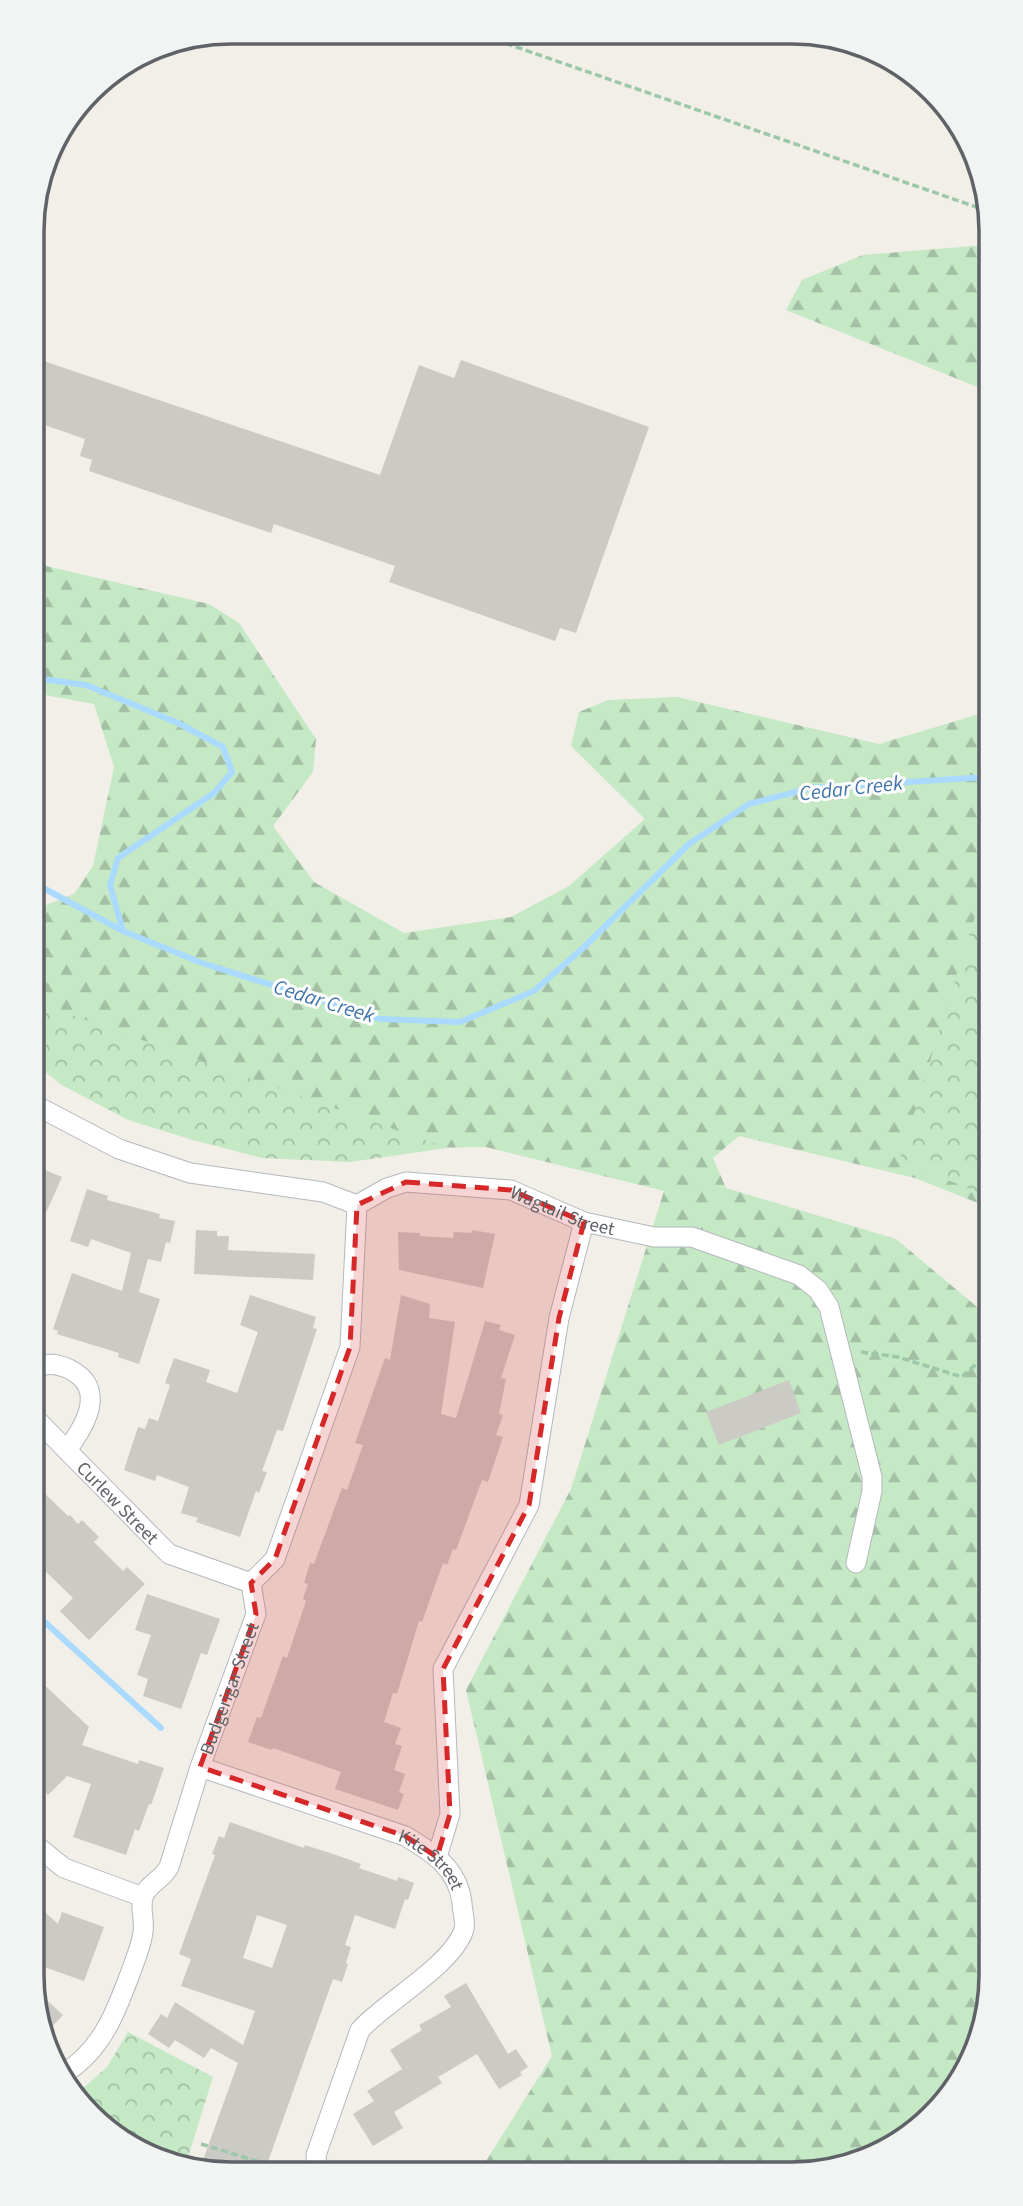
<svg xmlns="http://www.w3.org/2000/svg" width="1023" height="2206" font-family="'Source Sans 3',sans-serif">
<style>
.forest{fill:url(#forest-firs)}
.park{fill:url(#park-crowns)}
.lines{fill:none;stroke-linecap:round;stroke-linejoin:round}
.stream{stroke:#aadaff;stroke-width:6}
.building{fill:#cccac5;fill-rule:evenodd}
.street-casing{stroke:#b5b8bc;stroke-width:21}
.path{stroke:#9cc7a9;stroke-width:3.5;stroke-dasharray:7 3.5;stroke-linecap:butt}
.street{stroke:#fff;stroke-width:19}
.marked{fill:#d62828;fill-opacity:0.2;stroke:#d62828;stroke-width:5;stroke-dasharray:14 9;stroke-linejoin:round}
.labels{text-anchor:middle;stroke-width:6;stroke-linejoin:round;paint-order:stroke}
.street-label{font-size:19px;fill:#5f6368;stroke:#fff}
.water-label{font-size:21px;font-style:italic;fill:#4174aa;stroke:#fff}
.rim{fill:none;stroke:#5f6368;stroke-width:3.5}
</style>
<defs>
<pattern id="forest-firs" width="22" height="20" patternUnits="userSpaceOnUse" patternTransform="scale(1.75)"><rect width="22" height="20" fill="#c5e8c5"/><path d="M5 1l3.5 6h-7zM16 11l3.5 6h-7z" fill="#a3c0a4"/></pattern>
<pattern id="park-crowns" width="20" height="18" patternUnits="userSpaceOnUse" patternTransform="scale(1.75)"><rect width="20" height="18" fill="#c5e8c5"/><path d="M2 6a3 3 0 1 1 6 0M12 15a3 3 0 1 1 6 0" fill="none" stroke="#a3c0a4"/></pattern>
</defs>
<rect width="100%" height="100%" fill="#f1efe8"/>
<g class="forest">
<polygon points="985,245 985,390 786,310 802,280 863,255"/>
<polygon points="33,563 209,604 239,623 316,739 313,772 273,826 314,882 404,933 511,917 569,886 645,819 571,746 579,712 608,700 677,697 879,744 986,712 988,1207 915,1178 739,1136 713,1158 726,1188 896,1239 989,1317 991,1989 976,2051 942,2106 844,2168 481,2169 552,2056 466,1690 571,1489 664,1191 486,1147 307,1150 35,1047 34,904 44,906 74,894 93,866 114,767 94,704 34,693"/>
</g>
<g class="park">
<polygon points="987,878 988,1196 899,1161"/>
<polygon points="35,1002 447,1148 350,1162 262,1158 193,1140 128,1120 60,1084 35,1063"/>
<polygon points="128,2032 213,2077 185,2167 99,2125 79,2092 107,2067"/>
</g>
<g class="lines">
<g class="stream">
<polyline points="34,678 86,685 178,723 223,747 232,772 214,793 118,858 110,885 123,931 202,963 380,1019 460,1022 534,991 583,948 689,844 749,804 811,788 987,777"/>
<polyline points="34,883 123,931"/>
<polyline points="37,1615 161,1728"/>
</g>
</g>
<g class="building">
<polygon points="32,357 380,475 419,365 454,378 461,360 649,427 576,633 560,628 555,641 389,582 395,566 274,524 271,533 89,471 92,460 80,456 85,439 33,421"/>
<polygon points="45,1170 62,1177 36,1235 35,1171 43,1175"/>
<polygon points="87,1189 108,1196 107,1200 160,1214 159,1218 175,1221 170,1243 166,1242 161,1262 148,1259 139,1292 160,1299 139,1364 118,1357 119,1353 57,1334 58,1331 53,1329 72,1273 122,1291 131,1253 91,1239 88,1247 70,1241"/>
<polygon points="196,1230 217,1231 217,1236 229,1236 228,1250 315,1254 313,1280 194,1274"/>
<polygon points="472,1230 495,1234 483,1288 399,1270 398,1232 420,1233 420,1236 453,1238 454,1232 471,1233"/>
<polygon points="250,1295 316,1317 313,1328 317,1329 283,1431 277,1430 262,1471 267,1472 259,1493 256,1491 240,1537 196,1522 198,1518 181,1513 189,1487 157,1475 155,1481 124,1470 138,1427 145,1429 149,1418 158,1421 170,1385 165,1383 174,1358 210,1370 206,1382 237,1393 258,1332 240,1325"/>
<polygon points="401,1295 430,1304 429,1318 455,1322 441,1414 456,1418 485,1321 501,1325 499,1330 515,1335 501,1378 506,1379 499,1414 503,1415 496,1435 503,1437 488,1482 482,1480 456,1550 453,1549 447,1565 443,1563 422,1622 419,1621 397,1694 393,1693 384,1722 401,1728 395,1744 402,1746 394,1770 405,1774 399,1792 404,1794 398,1810 335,1789 341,1772 273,1748 272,1750 248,1742 257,1717 261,1718 283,1656 287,1658 306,1601 303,1599 308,1584 304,1583 310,1563 314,1564 342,1488 347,1490 363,1445 355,1443 385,1358 390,1360"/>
<polygon points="789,1380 801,1413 719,1445 706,1412"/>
<polygon points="36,1485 68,1516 70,1515 78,1524 82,1520 99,1537 94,1542 123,1571 127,1567 145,1584 89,1640 60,1611 73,1598 37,1563"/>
<polygon points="147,1594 220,1619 207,1655 201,1653 181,1709 143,1696 148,1679 137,1675 151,1635 135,1630"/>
<polygon points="37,1678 89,1727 82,1745 138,1764 139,1760 164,1768 151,1805 149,1804 139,1831 135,1829 126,1855 73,1837 91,1784 67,1776 48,1795 38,1785"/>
<path d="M230,1822L304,1848L305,1845L342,1857L361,1864L359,1868L397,1881L398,1877L414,1883L408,1900L405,1899L395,1929L355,1915L345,1945L351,1947L346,1963L348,1964L342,1982L333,1979L265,2170L199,2171L238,2063L211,2048L204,2058L175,2040L169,2048L148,2034L161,2014L167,2018L175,2002L243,2045L255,2011L181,1986L191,1959L179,1954L215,1855L212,1854L219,1836L224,1838ZM257,1915L287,1925L272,1968L243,1958Z"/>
<polygon points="38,1906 58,1924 62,1912 104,1927 84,1981 38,1965"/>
<polygon points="466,1983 508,2054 516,2049 528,2067 520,2072 522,2075 499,2089 477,2054 438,2077 442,2083 394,2112 403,2128 373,2146 353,2114 374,2101 367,2091 402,2069 390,2050 422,2030 419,2025 451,2007 444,1996"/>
<polygon points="38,1992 63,2015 44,2035 38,2027"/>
</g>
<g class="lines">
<defs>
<g id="street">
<path id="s1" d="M35,1105L119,1149L190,1173L323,1192L357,1205L387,1188L406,1182L511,1190L584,1222L654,1237H692L799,1275L818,1290L829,1307L872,1477V1491L856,1563"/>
<path d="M36,1368C47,1362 58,1364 69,1369C108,1388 85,1426 67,1450"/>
<path id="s2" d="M36,1419L169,1554L251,1583"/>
<path id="s3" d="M200,1767L405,1836C432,1852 458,1868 462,1903C462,1910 466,1922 464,1929C454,1964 385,2002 360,2030L316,2155L317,2170"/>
<polyline points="38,1847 64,1868 143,1897"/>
<polyline points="437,1857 450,1814 443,1669 529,1505 559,1318 584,1222"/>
<path id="s4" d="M66,2072C102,2049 116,2012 130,1974C135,1960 141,1947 143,1932C145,1920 139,1906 144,1895C149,1883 162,1880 169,1867L200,1767L256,1614L251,1583L275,1559L350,1347L357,1205"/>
</g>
</defs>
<use href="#street" class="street-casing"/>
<g class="path">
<polyline points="476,33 985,210"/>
<polyline points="861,1352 898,1357 962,1377 989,1352"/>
<polyline points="201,2144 286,2170"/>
</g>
<use href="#street" class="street"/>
</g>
<path class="marked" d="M406,1182L511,1190L584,1222L559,1318L529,1505L443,1669L450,1814L437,1857L405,1836L200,1767L256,1614L251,1583L275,1559L350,1347L357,1205Z"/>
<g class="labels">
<g class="street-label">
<text dy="7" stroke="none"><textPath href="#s1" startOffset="556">Wagtail Street</textPath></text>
<text dy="7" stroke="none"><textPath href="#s2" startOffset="117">Curlew Street</textPath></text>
<text dy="7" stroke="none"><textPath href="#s4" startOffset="427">Budgerigar Street</textPath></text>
<text dy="7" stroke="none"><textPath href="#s3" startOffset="252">Kite Street</textPath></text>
</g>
<g class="water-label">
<text transform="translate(851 788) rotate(-6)" y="7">Cedar Creek</text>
<text transform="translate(324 1001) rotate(17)" y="7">Cedar Creek</text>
</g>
</g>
<path d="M0 0H1023V2206H0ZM231 44H792A187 187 0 0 1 979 231V1975A187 187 0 0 1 792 2162H231A187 187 0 0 1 44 1975V231A187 187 0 0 1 231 44Z" fill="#f2f3f3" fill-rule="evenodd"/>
<path class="rim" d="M231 44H792A187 187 0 0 1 979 231V1975A187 187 0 0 1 792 2162H231A187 187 0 0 1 44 1975V231A187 187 0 0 1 231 44Z"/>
</svg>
